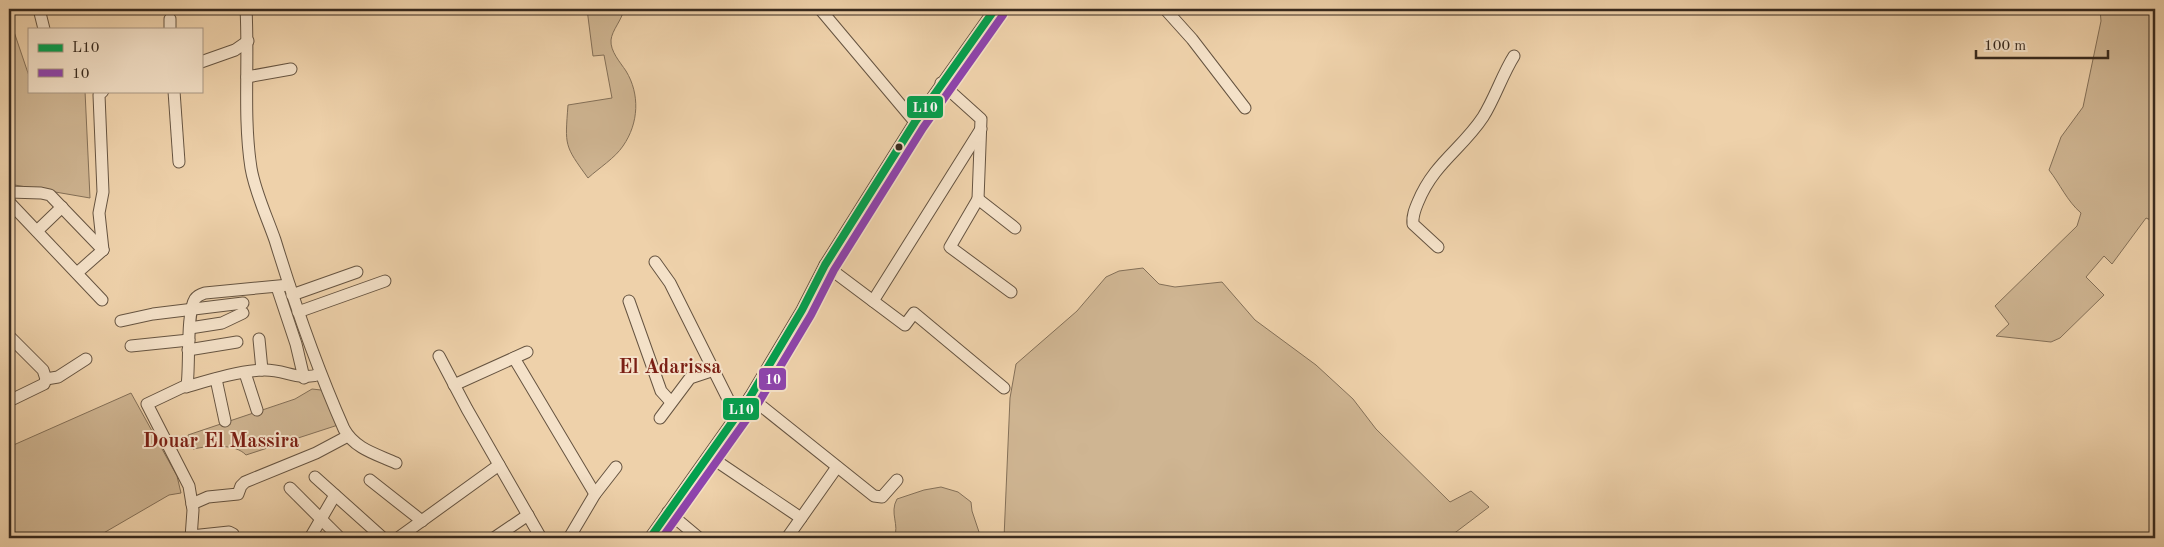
<svg xmlns="http://www.w3.org/2000/svg" width="2164" height="547" font-family="'Old Standard TT',serif">
<style>
.green{fill:#cfb592;stroke:#847058}
.lines{fill:none;stroke-linecap:round;stroke-linejoin:round}
.minor-casing{stroke:#665441;stroke-width:13}
.minor{stroke:#f4e1c8;stroke-width:11}
.bus-1-casing{stroke:#f4e1c8;stroke-width:11}
.bus-2-casing{stroke:#f4e1c8;stroke-width:11}
.bus-1{stroke:#03a04e;stroke-width:8}
.bus-2{stroke:#8e44ad;stroke-width:8}
.bus-dot{fill:#382a1e;stroke:#f4e1c8;stroke-width:2}
.labels{text-anchor:middle;stroke-width:4;stroke-linejoin:round;paint-order:stroke}
.quarter-label{font-size:20px;font-weight:bold;fill:#7a1f14;stroke:#f4e1c8}
.line-badge{stroke:#f4e1c8;stroke-width:2}
.badge-label{font-size:14px;text-anchor:middle;font-weight:bold;fill:#fff}
</style>
<rect width="100%" height="100%" fill="#eed1aa"/>
<filter id="stains"><feTurbulence type="fractalNoise" baseFrequency=".004" numOctaves="4"/><feColorMatrix values="0 0 0 0 .2 0 0 0 0 .09 0 0 0 0 .02 0 0 0 .5 -.17"/></filter>
<radialGradient id="worn" r=".72"><stop offset=".6" stop-color="#630" stop-opacity="0"/><stop offset="1" stop-color="#630" stop-opacity=".3"/></radialGradient>
<g class="green">
<path d="M587,9H624C622,20 612,30 611,40C610,51 620,62 626,71C640,94 639,123 623,146C615,158 599,168 588,178C564,145 565,146 568,105L612,98L604,55L593,56Z"/>
<path d="M2100,9H2155V222L2146,218L2112,264L2104,256L2086,277L2104,295L2060,338L2051,342L1996,336L2009,324L1995,306L2077,226L2081,213C2067,201 2060,184 2049,170L2061,137L2083,107L2101,21Z"/>
<polygon points="9,17 29,76 29,91 85,91 90,198 9,184"/>
<polygon points="1143,268 1159,284 1175,287 1222,282 1255,320 1316,365 1353,399 1376,429 1450,502 1471,491 1489,507 1448,538 1004,538 1010,398 1016,364 1077,311 1106,277 1119,271"/>
<path d="M312,389L321,390L324,393L338,425L246,455C235,443 208,446 193,449L188,435L295,399Z"/>
<polygon points="131,393 177,476 181,493 169,495 95,538 9,538 9,447"/>
<path d="M941,487L958,492L971,502L972,511L981,538H894C900,525 889,513 897,499L924,490Z"/>
</g>
<g class="lines">
<defs>
<g id="minor">
<polyline points="39,9 44,29"/>
<path d="M246,9C249,62 243,116 251,168C255,192 267,217 275,240C295,305 317,368 344,429C355,449 376,454 396,463"/>
<polyline points="820,9 915,122"/>
<polyline points="1165,9 1192,39 1245,108"/>
<polyline points="170,19 170,29"/>
<polyline points="201,62 235,50 248,41"/>
<polyline points="247,77 291,69"/>
<polyline points="941,83 981,119 978,199"/>
<polyline points="103,91 99,95 103,192 99,213 103,250"/>
<polyline points="174,91 179,162"/>
<polyline points="9,192 41,193 50,195 103,250"/>
<polyline points="9,202 102,300"/>
<polyline points="37,231 62,207"/>
<path d="M1438,247L1413,224C1412,216 1415,209 1418,202C1434,163 1462,149 1483,117C1495,98 1502,75 1514,56"/>
<polyline points="655,262 670,283 737,417"/>
<polyline points="825,265 905,325 914,313 1004,388"/>
<polyline points="77,273 103,250"/>
<polyline points="277,287 296,344 304,378"/>
<polyline points="1011,292 950,247 978,199 1015,228"/>
<polyline points="292,295 357,272"/>
<polyline points="629,301 661,391 671,402"/>
<polyline points="873,301 981,129"/>
<polyline points="298,312 385,281"/>
<polyline points="121,321 153,314 243,303"/>
<polyline points="190,328 222,323 243,313"/>
<polyline points="9,336 43,370 46,379 44,384 9,401"/>
<polyline points="259,339 262,370"/>
<polyline points="131,346 189,340"/>
<polyline points="188,350 237,342"/>
<polyline points="439,356 467,409 541,538"/>
<polyline points="514,358 595,494"/>
<polyline points="245,373 257,410"/>
<polyline points="46,379 58,377 86,359"/>
<polyline points="216,379 225,421"/>
<polyline points="454,385 527,352"/>
<path d="M186,387C210,380 238,371 263,370C285,369 299,382 320,374"/>
<polyline points="750,397 874,496 882,497 897,480"/>
<polyline points="660,418 690,378 714,370"/>
<polyline points="709,456 801,518"/>
<polyline points="315,477 383,538"/>
<polyline points="370,480 422,521"/>
<polyline points="290,488 340,538"/>
<polyline points="192,504 208,497 238,494 241,486 245,482 316,453 348,436"/>
<polyline points="668,512 699,538"/>
<polyline points="191,536 229,532 233,534 233,538"/>
<path d="M191,538L193,510L189,486L147,404L187,385C190,367 186,313 195,299C198,295 202,294 205,293L289,285"/>
<polyline points="310,538 335,495"/>
<polyline points="398,538 499,465"/>
<polyline points="494,538 528,515"/>
<polyline points="569,538 595,494 616,467"/>
<polyline points="650,538 750,397 802,310 825,265 915,122 995,9"/>
<polyline points="787,538 837,467"/>
</g>
</defs>
<use href="#minor" class="minor-casing"/>
<use href="#minor" class="minor"/>
<defs>
<polyline id="bus-1" points="650,538 750,397 802,310 825,265 915,122 995,9"/>
<polyline id="bus-2" points="662,538 759,402 811,315 834,270 923,128 1003,15"/>
</defs>
<use href="#bus-1" class="bus-1-casing"/>
<use href="#bus-2" class="bus-2-casing"/>
<use href="#bus-1" class="bus-1"/>
<use href="#bus-2" class="bus-2"/>
</g>
<circle class="bus-dot" cx="899" cy="147" r="4.5"/>
<g class="labels">
<g class="quarter-label">
<text x="670" y="373">El Adarissa</text>
<text x="221" y="447">Douar El Massira</text>
</g>
</g>
<g class="line-badge">
<rect x="906" y="95" width="38" height="24" rx="5" fill="#03a04e"/>
<rect x="758" y="367" width="29" height="24" rx="5" fill="#8e44ad"/>
<rect x="722" y="397" width="38" height="24" rx="5" fill="#03a04e"/>
</g>
<g class="badge-label">
<text x="925" y="112">L10</text>
<text x="773" y="384">10</text>
<text x="741" y="414">L10</text>
</g>
<rect width="2164" height="547" fill="none" stroke="#eed1aa" stroke-width="30"/>
<rect x="10" y="10" width="2144" height="527" fill="none" stroke="#382a1e" stroke-width="2.5"/>
<rect x="15" y="15" width="2134" height="517" fill="none" stroke="#382a1e"/>
<rect x="28" y="28" width="175" height="65" fill="#f4e1c8" stroke="#a99884"/>
<rect x="38" y="44" width="25" height="8" fill="#03a04e" stroke="#a99884"/>
<text x="72" y="52" font-size="15" fill="#382a1e">L10</text>
<rect x="38" y="69" width="25" height="8" fill="#8e44ad" stroke="#a99884"/>
<text x="72" y="78" font-size="15" fill="#382a1e">10</text>
<path d="M1976 50v8h132v-8" fill="none" stroke="#382a1e" stroke-width="2.5"/>
<text x="1984" y="50" font-size="15" fill="#382a1e" stroke="#f4e1c8" stroke-width="4" paint-order="stroke">100 m</text>
<rect width="100%" height="100%" filter="url(#stains)"/>
<rect width="100%" height="100%" fill="url(#worn)"/>
</svg>
